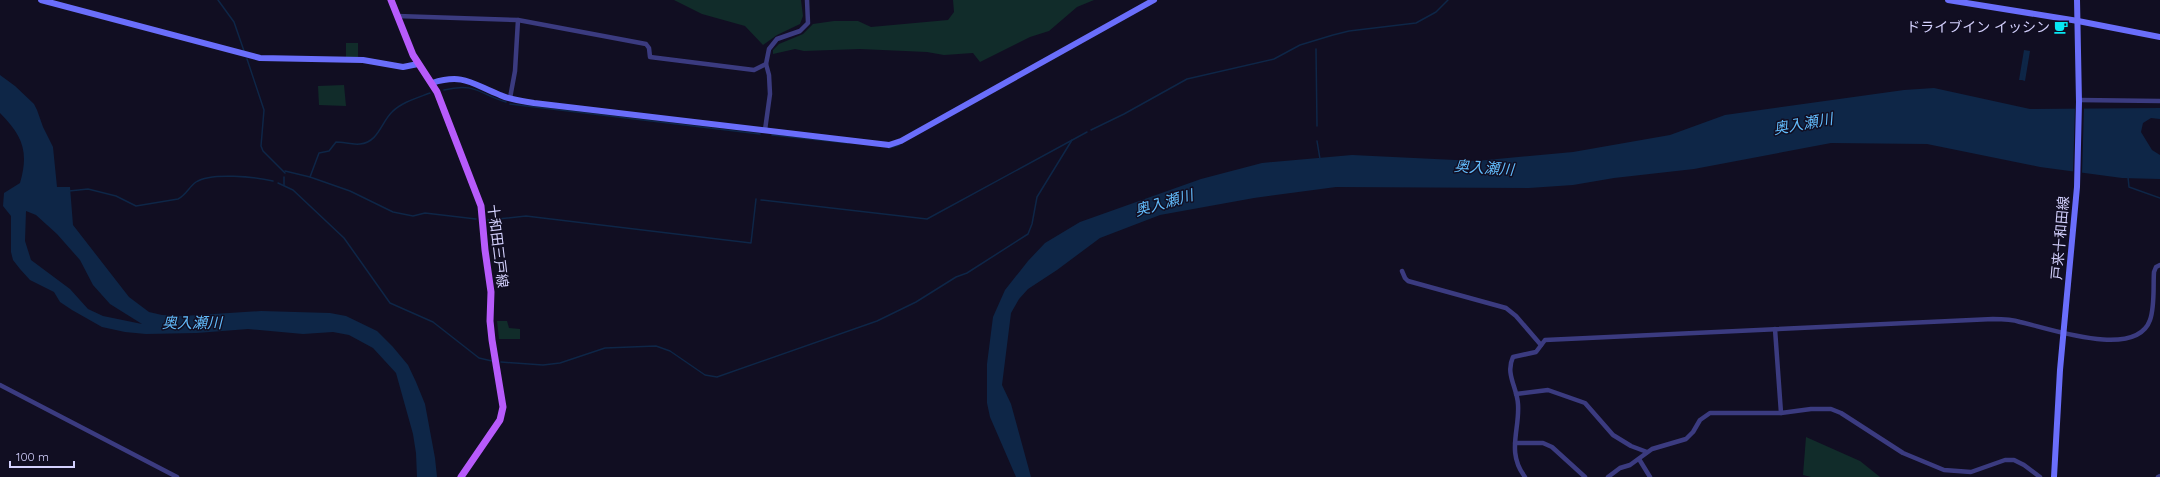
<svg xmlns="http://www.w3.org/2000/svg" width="2160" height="477" font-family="Quicksand,'Noto Sans JP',sans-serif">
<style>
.green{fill:#112c2a}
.water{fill:#0e2647;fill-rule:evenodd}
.pier{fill:#110e22}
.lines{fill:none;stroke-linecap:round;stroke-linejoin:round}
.stream{stroke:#0e2647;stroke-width:1.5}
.street{stroke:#3b3b80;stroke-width:4.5}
.secondary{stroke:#6a6efb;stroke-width:6}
.primary{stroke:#b75bfb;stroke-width:7}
.labels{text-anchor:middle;stroke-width:3;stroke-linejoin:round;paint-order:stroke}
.poi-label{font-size:14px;fill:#d4d1fe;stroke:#110e22;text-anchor:end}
.street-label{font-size:14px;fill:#d4d1fe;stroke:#110e22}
.water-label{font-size:15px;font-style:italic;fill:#62bbfb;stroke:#110e22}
</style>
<rect width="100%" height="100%" fill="#110e22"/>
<g class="green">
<polygon points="674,0 801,0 803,16 800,24 777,35 763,45 745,26 702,14"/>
<polygon points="953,0 1094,0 1077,7 1049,31 1030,37 980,62 973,53 944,55 927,52 860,49 804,51 795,49 773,54 773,50 779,44 803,34 813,24 834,21 858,21 871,27 948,20 954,12"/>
<rect x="346" y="43" width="12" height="14"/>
<polygon points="344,85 346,106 319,105 318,86"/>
<polygon points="497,321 507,321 509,328 520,329 520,339 499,339"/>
<polygon points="1806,437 1860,461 1880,477 1811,477 1803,475"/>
</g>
<g class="water">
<polygon points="2024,50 2030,51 2025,81 2022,80 2026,56 2022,80 2019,80"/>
<path d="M0,75L15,86L34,104L37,110L43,127L53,147L57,187H70L73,225L129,297L149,312L162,315L183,316L261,311L330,313L346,316L377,331L393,347L408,365L416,382L425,404L435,458L437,477H417L416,453L413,434L396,373L373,348L349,335L333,332L303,334L248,329L197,333L146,334L125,332L102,327L72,310L60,302L54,292L30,280L20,269L13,260L11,252V216L3,206L4,193L20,183C29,152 23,136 0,113ZM26,211L36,215L57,234L80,260L93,285L110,304L142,324L103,316L88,309L70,289L31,260L25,241Z"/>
<polygon points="1934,88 2030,109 2160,108 2160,119 2151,118 2143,123 2141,132 2152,150 2160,155 2160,179 2122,178 2040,167 1927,144 1831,143 1694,169 1614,178 1573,185 1529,188 1336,187 1254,198 1160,215 1100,238 1057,270 1028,289 1019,299 1011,313 1002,385 1011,404 1031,477 1016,477 990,417 987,403 987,364 993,317 1005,290 1028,261 1045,243 1080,222 1201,179 1262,163 1352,155 1476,161 1573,152 1670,135 1725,115 1904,90"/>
</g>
<polygon class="pier" points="2075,107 2084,107 2082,175 2073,173"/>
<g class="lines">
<g class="stream">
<polyline points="218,0 234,22 244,51"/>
<polyline points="1316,49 1317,126"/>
<polyline points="247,59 264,110 261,146 263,151 285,173"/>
<path d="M444,90C475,82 479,94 506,102"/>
<polyline points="510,104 760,134"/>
<polyline points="1091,130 1124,114 1187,79 1274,59 1300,45 1333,35 1349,31 1416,23 1436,12 1448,0"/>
<polyline points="772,135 848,143"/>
<polyline points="1317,141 1320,159"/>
<polyline points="889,148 899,145"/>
<path d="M285,171L310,177L319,153L329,151L336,142C344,142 352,145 360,144C378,143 382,121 392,112C402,102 417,98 430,93"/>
<polyline points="284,177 284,185"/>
<polyline points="310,177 350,191 393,212 413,216 425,213 476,219"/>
<polyline points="2128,177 2129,187 2160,198"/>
<polyline points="278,183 293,190 344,238 390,303 433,322 479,358 492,361"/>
<path d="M69,191L88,189L116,196L136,206L178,199C186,195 189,187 196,182C211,172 256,177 273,181"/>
<polyline points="761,200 927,219 1087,132"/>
<polyline points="488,220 526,216 751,243 756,199"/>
<polyline points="501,362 543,365 560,363 605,348 656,346 670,351 705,375 717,377 877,321 916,302 956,277 967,273 1028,234 1032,224 1037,197 1072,140"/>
</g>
<g class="street">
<polyline points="397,16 518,20 646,44 649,48 650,57 754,70 766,64"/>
<polyline points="510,98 515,71 518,20"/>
<polyline points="2079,100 2160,101"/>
<polyline points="765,130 770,94 769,75 766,64 769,49 777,39 800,31 808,23 807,0"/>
<polyline points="1402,271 1405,278 1408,281 1506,308 1516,316 1541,345"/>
<polyline points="1775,329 1781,413"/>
<polyline points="0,385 177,477"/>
<polyline points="1516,394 1548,390 1585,403 1613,435 1631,446 1647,452"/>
<polyline points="1515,443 1543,443 1552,447 1585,477"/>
<polyline points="1639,459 1650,477"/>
<path d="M1525,477C1506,452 1520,430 1518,404C1517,387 1505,374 1513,357L1536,352L1545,340L1993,319C2002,319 2011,319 2020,322C2048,328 2136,360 2150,320C2155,306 2153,286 2154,272L2156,267L2160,265"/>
<polyline points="1608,477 1620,468 1630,465 1652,449 1686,439 1693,432 1700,420 1710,413 1781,413 1811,409 1831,409 1841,413 1903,453 1944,470 1971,472 2005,460 2014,460 2024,465 2040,477"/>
<polyline points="2158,477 2160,476"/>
</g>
<g class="secondary">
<polyline points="41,0 260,58 363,60 403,67 418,64"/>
<polyline points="1948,0 2078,21 2160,37"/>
<path d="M432,83C464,73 472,84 500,95C510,100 523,101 534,103L889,145L901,141L1154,0"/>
<polyline points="2054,477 2060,370 2077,187 2079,102 2077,0"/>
</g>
<polyline class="primary" points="391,0 413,55 437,92 481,206 485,250 491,292 490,321 492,340 503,407 500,420 461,477"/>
</g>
<defs>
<symbol id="cafe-bare" viewBox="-9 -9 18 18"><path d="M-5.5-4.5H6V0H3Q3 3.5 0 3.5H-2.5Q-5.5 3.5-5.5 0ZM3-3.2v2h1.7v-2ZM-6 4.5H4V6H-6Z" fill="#07e8f4" stroke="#110e22" stroke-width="2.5" paint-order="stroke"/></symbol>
</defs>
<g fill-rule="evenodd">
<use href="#cafe-bare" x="2051" y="17" width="20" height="20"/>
</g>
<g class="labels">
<g class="poi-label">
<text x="2050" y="32">ドライブイン イッシン</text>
</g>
<g class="street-label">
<text transform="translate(2060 238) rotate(-85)" y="5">戸来十和田線</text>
<text transform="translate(498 246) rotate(83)" y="5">十和田三戸線</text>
</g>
<g class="water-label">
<text transform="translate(1803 124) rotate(-10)" y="5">奥入瀬川</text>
<text transform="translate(1484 168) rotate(4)" y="5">奥入瀬川</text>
<text transform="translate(1164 203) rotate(-16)" y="5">奥入瀬川</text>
<text x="192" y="328">奥入瀬川</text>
</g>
</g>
<path d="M10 461v6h64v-6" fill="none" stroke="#d4d1fe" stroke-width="2"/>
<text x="16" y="461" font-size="12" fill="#d4d1fe" stroke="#110e22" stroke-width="3" paint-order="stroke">100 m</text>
</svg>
